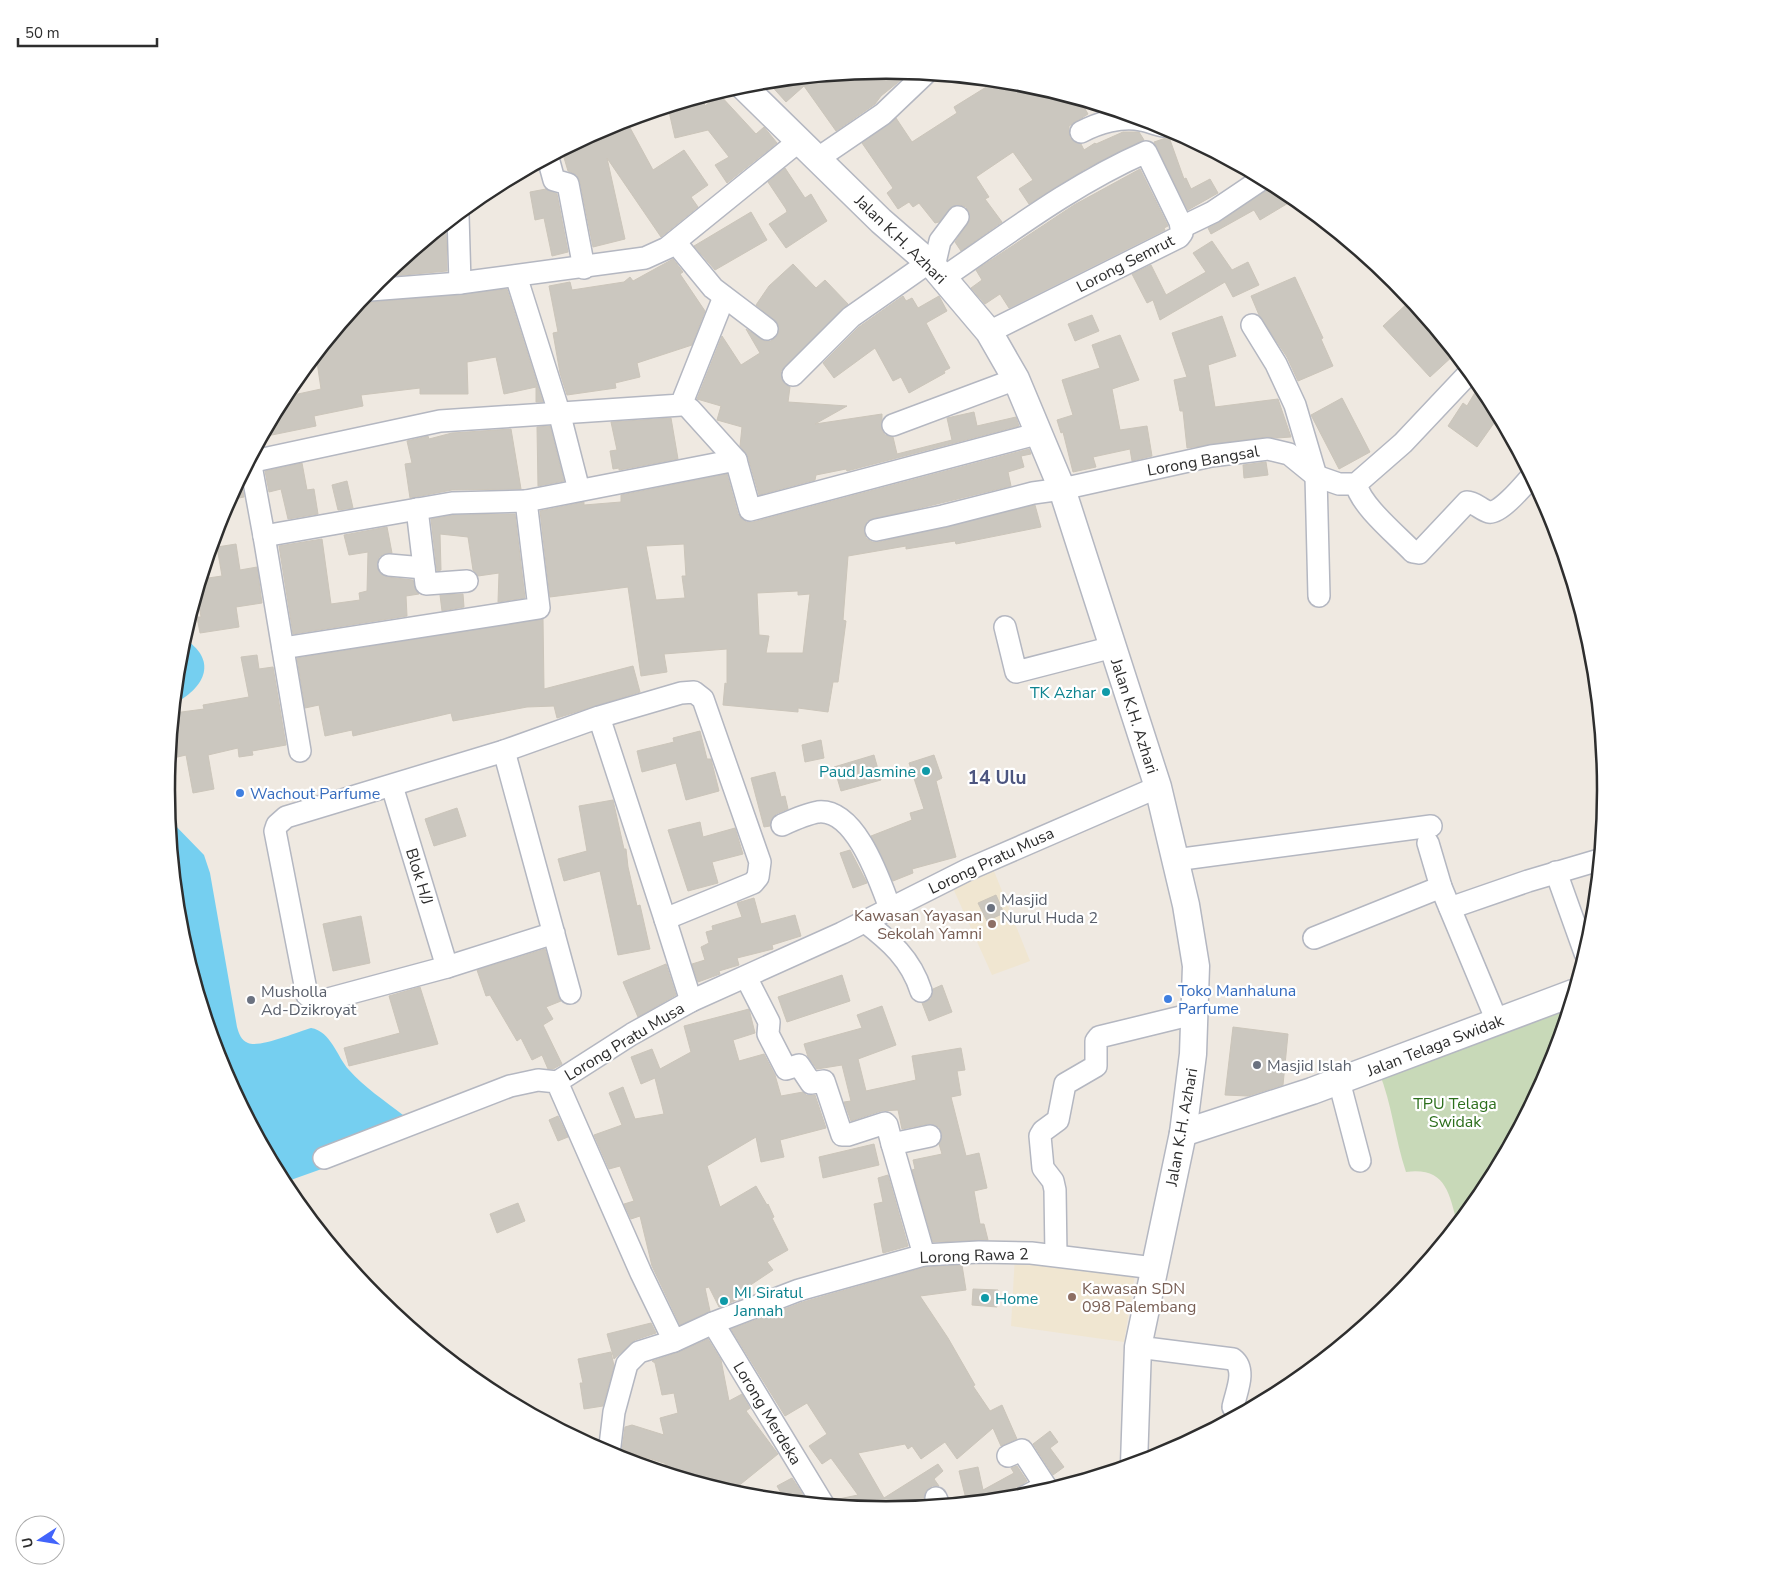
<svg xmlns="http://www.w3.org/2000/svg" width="1772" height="1580" font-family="'Nunito Sans',sans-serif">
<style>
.education{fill:#f0e6d1}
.cemetery{fill:#c8d9b8}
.water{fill:#75cff0}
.building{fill:#cbc7bf;stroke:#cbc5ba;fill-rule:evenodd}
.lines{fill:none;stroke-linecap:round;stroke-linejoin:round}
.minor-casing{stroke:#b4b7c1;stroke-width:24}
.tertiary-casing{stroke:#b4b7c1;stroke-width:29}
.minor{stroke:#fff;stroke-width:21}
.tertiary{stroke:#fff;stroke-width:26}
.culture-dot{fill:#0f9aa8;stroke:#fff;stroke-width:2}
.shop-dot{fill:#3f7fe0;stroke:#fff;stroke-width:2}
.worship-dot{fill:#6b7280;stroke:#fff;stroke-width:2}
.education-dot{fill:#8d6e63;stroke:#fff;stroke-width:2}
.labels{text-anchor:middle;stroke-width:4.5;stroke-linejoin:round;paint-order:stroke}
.street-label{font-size:16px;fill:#2e2e2e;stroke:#fff}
.culture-label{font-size:16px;fill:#0d838f;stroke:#fff;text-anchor:end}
.shop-label{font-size:16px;fill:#366cbe;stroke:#fff;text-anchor:start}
.worship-label{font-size:16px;fill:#5b616d;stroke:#fff;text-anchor:start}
.education-label{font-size:16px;fill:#785e54;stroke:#fff;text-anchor:end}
.park-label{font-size:16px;fill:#2c6e1b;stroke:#fff}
.quarter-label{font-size:19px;font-weight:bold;fill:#4d5680;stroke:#fff}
.rim{fill:none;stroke:#2e2e2e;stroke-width:2.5}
</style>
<rect width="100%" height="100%" fill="#efe9e1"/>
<g class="education">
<polygon points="992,866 1030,961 992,975 952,886"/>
<polygon points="1015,1255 1136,1268 1124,1342 1011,1326"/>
</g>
<path class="cemetery" d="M1569,1006L1551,1066L1484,1190L1457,1223C1449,1192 1445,1167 1406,1172C1395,1139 1392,1104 1379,1072Z"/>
<g class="water">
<path d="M183,638C218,659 206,687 175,703L180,649Z"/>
<path d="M169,819L204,855L210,873L237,1027C239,1034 241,1040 248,1043C260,1048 297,1032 311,1028C331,1031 337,1057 349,1070C364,1087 385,1101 403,1115L409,1122L344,1161L288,1181L285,1185L221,1065L180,930Z"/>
</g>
<g class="building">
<polygon points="886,70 898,71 902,79 881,96 875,104 836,131 804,86 786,102 768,82"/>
<polygon points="996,81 1027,84 1080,100 1088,114 1069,126 1069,132 1070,138 1081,144 1084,150 1095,143 1096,144 1123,132 1139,132 1144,140 1087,168 1029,204 1019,189 1033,180 1013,152 976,177 989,197 985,199 1002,222 961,251 955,242 970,219 966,207 960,205 953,206 939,222 935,223 919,203 913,207 909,202 898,209 887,193 893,188 862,143 896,118 912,142 957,113 954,107"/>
<polygon points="719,94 756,134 764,127 777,143 727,183 715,165 729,157 708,130 675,138 668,107 702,97 705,106"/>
<polygon points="628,124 653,170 684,150 708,185 691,197 698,207 661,237 607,158 625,239 593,247 580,182 577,175 568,171 562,151 605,128 609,134"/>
<polygon points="1169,137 1184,179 1186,178 1191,189 1210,179 1218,193 1188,210 1154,142"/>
<polygon points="785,168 805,198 811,194 827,221 786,248 769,224 787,212 786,209 768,182"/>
<polygon points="1140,169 1168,226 1164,228 1165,230 1009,308 1000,294 985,304 971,288 982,280 976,270 1074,205"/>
<polygon points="1273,184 1295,199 1260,220 1254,210 1211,234 1208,228 1220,222"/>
<polygon points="546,189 557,194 568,252 552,256 544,218 535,220 530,192"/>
<polygon points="751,212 767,240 715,270 694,246"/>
<polygon points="446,224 447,271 382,277 440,229"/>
<polygon points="1212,241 1232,270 1248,262 1259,285 1233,297 1225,282 1160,320 1153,300 1147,303 1132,274 1151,265 1166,295 1206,272 1193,253"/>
<polygon points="673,259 683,272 680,274 705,311 692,345 637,363 640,377 615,383 616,388 567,395 560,373 553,333 558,332 549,286 570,282 572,290 624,282 630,277 633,281"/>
<polygon points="793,264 816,288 825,280 848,304 781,371 784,383 790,387 788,402 847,406 815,424 882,414 882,430 885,435 893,437 897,454 952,440 947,418 974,412 977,426 1016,417 1019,426 847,471 846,469 816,475 815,480 759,495 748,457 740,446 742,427 717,420 721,406 697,399 722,336 741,365 760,353 746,329 765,341 771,341 777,336 778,324 756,305 769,286"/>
<polygon points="1295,277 1323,338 1321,339 1333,366 1298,381 1287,357 1259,315 1251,296"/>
<polygon points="507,289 543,402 536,402 536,387 504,394 496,357 467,362 468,394 420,394 420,388 361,395 363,406 314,416 316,426 262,437 284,397 321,389 316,355 362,299 371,302"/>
<polygon points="903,296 906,301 912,298 918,308 939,296 947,311 926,323 950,368 944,371 945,373 909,393 901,377 893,381 875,348 834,378 823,363 859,327"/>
<polygon points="1411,300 1455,354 1430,377 1383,326"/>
<polygon points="1092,315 1099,331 1075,341 1068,324"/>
<polygon points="1222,316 1236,356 1208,365 1215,407 1278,399 1291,437 1277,438 1266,437 1187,448 1183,411 1180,411 1174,380 1187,377 1172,333"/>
<polygon points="1120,335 1139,380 1112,389 1120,430 1147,426 1152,456 1132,461 1130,449 1093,457 1096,467 1073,472 1063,432 1061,433 1057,420 1073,415 1062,380 1100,368 1092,345"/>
<polygon points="1480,384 1499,416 1477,447 1448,426 1463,403 1467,406"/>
<polygon points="1342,398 1370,452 1339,469 1311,415"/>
<polygon points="671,418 678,459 619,470 619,468 613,469 610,451 617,450 611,422"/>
<polygon points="550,426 564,481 538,486 537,427"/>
<polygon points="511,429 521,489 452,490 410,498 405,464 412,463 407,441 428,436 429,439 452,433"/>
<path d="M1029,449L1031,454L1021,456L1024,467L1008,472L1011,486L867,521L864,532L866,538L872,542H879L1035,505L1041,527L956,544L955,541L906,549V546L848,556L843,620L846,621L838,682H833L828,712L798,708V712L723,705L725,683L727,684V649L664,654L667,672L641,676L628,587L550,597L540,511L584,502V505L621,502V495L727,474L738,514L746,522H753ZM684,544L686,576H682L685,598L656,600L646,546ZM798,591V595L810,594L803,653H766L769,636L759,635L757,593Z"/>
<polygon points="1266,462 1268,475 1244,478 1243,465"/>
<polygon points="302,463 307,490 314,489 318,514 288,519 281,489 269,492 265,471"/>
<polygon points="241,478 244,497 229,500"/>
<polygon points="347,481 353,508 338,510 332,485"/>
<polygon points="515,514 525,598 498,602 499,573 478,576 473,570 468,537 440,534 441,570 437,571 431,519 453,515"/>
<polygon points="387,527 392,553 384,554 379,557 378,570 387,577 413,580 416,591 419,594 406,596 407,616 293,634 279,546 322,539 331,604 360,600 359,593 367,591 368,552 349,555 344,535"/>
<polygon points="236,544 240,570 257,567 262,603 236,607 239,627 200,633 197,617 201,617 197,591 201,579 222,576 217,547"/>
<polygon points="463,594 464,607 442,611 440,595"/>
<polygon points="543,619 544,689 633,666 640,692 557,718 554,706 527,707 453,721 451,713 353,736 352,730 325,736 319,705 305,708 297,658"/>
<polygon points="257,655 259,669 273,667 286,745 252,751 253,755 239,757 238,748 208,755 214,789 193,793 186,755 169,759 174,713 204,709 203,705 249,697 241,657"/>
<polygon points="700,731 707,759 711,759 719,791 686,800 676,763 642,772 637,751 674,742 673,738"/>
<polygon points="821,740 824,758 805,762 802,745"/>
<polygon points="874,755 881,780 841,791 834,767"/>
<polygon points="934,755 942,778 936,781 956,857 912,869 913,873 893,881 871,836 912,820 910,813 924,809 909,763"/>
<polygon points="775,772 781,797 785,796 788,809 776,814 772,818 770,826 764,827 751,778"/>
<polygon points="613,800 624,849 626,849 628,867 637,906 640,905 650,949 618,955 600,871 564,881 558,859 587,851 579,806"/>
<polygon points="457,808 466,836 434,846 425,819"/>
<polygon points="700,822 703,837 735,828 743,854 712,862 718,883 688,891 668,830"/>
<polygon points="850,850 867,883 853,888 840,853"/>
<polygon points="996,895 1004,913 987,921 978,903"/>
<polygon points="754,898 761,924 795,915 801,936 772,945 773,949 737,958 739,965 719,971 720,974 698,982 692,964 705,960 701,947 709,943 706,932 713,930 712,926 742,917 737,903"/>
<polygon points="361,916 370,963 333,971 323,924"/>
<polygon points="545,949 561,1001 546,1007 553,1019 543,1025 562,1064 553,1069 548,1069 542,1055 532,1060 521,1038 517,1041 490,995 486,996 477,970"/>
<polygon points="666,964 676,995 638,1017 623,982"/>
<polygon points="842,975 850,1001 787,1022 778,997"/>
<polygon points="942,985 952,1012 929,1021 922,1003 931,999 933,989"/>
<polygon points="420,987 438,1044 349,1066 344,1048 400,1033 389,996"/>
<polygon points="882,1006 896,1045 858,1059 866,1091 916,1080 912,1056 961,1048 965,1070 957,1071 961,1095 951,1097 966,1156 979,1153 987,1188 974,1191 980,1224 984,1224 988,1240 933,1242 912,1170 915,1169 913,1160 942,1154 939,1144 942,1134 939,1127 928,1124 902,1129 898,1110 881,1111 851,1121 844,1102 851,1101 842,1065 817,1069 808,1057 804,1044 862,1028 857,1015"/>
<polygon points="749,1009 755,1033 733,1040 739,1061 764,1054 775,1075 781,1096 803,1092 806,1095 815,1095 826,1128 780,1140 784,1157 761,1162 756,1137 707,1166 720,1207 756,1186 767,1205 768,1204 774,1217 772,1218 788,1250 767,1262 773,1270 740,1292 742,1298 719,1307 709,1287 705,1288 710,1311 680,1325 652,1266 640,1216 631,1219 624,1204 634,1201 620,1166 609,1169 594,1135 622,1125 609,1093 623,1087 635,1119 664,1114 655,1078 641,1084 631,1057 652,1049 660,1069 691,1052 684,1026"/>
<polygon points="1233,1027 1288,1034 1283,1085 1248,1096 1225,1095"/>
<polygon points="558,1116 568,1137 558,1141 549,1120"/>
<polygon points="874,1144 879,1165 823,1178 819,1157"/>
<polygon points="888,1175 908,1246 883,1253 874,1204 883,1202 878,1178"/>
<polygon points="518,1203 525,1221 497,1233 490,1214"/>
<polygon points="962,1265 966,1290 920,1296 948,1338 975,1385 973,1386 990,1411 1002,1405 1017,1439 1001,1446 993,1428 957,1459 945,1442 921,1459 912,1446 908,1449 905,1444 858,1453 884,1498 938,1464 943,1471 934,1479 939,1486 932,1486 926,1491 924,1497 926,1506 886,1510 835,1505 834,1500 858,1495 831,1458 822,1464 809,1446 827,1434 807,1403 785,1416 731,1329 803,1302 926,1267"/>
<polygon points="973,1289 998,1290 997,1307 972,1305"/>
<polygon points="651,1323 656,1333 635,1340 614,1359 607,1334"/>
<polygon points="708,1339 721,1360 729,1401 742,1394 750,1408 746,1411 778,1454 731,1492 655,1469 667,1464 622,1450 625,1427 632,1425 664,1435 660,1418 678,1413 674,1393 662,1395 655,1363 652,1361 679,1352"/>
<polygon points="611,1352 614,1366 603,1406 584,1409 580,1383 583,1383 578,1359"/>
<polygon points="1050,1431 1058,1442 1050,1448 1064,1467 1053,1475 1033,1444"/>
<polygon points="1017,1466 1027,1481 1016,1489 1014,1497 959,1503 966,1499 959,1471 978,1467 983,1490 1014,1473 1011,1468"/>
<polygon points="792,1478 800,1490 807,1502 785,1500 777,1486"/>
</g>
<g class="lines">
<defs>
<g id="minor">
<path d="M1081,132C1098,123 1121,116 1141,120C1149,121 1156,125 1164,126"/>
<polyline points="548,158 554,180 568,184 584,268"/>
<polyline points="817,159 883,114 925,74"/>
<polyline points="458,215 460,283"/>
<polyline points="1182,227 1213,212 1262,179"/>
<polyline points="675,242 713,288 767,329"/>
<polyline points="934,267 940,241 958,217"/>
<polyline points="516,276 559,412 579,490"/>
<path d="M943,278C1009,233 1073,184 1146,152L1180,222L1182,233L1179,237L989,332"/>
<polyline points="370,290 460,283 645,258 667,248 799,141"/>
<polyline points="1252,325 1276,364 1295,405 1316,476 1319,596"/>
<polyline points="793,375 851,317 928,263"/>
<polyline points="690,409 736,460"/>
<polyline points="893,425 1016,379"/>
<polyline points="250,460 264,536"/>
<polyline points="249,462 440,421 681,405 724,297"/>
<path d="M1356,484C1361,506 1397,535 1413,552L1419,553L1467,502C1475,502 1481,510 1489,512C1499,515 1524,485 1531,477"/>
<polyline points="417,509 426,584 467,581"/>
<polyline points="876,530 943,516 1033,493 1062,489 1211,456 1268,449 1289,454 1316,476 1339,484 1356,484 1403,443 1470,372"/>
<polyline points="389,565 424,568"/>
<polyline points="1005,627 1016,672 1113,647"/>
<polyline points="283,648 539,608 526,501 736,460 750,510 1040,433"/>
<polyline points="300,751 264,536 452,503 526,501"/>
<polyline points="504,751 599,717 681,693 694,692 703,699 760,862 758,877 753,883 665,919 599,717"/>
<polyline points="392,786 447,967"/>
<path d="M782,825C793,820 806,814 818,812C856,808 880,882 890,908"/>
<polyline points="1428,843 1441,887 1497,1021"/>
<polyline points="1175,860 1431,826"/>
<polyline points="1556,872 1585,953"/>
<polyline points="1450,908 1528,881 1599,860"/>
<polyline points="665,919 691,1001"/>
<path d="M864,921C890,941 911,959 921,991"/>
<polyline points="554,933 447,967 317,1002 307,995 275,831 277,825 286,817 504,751 570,993"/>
<polyline points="1314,938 1441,887"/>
<polyline points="746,977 769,1022 768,1034 786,1069 799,1065 811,1083 824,1081 842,1135 848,1135 885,1123 887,1125 892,1144"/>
<polyline points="1339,1081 1360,1161"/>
<polyline points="557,1082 632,1034 691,1001 842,933 967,870 1158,787"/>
<polyline points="324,1158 510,1086 538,1080 557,1082 641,1273 674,1341 713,1323 799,1290 924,1255 979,1252 1031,1253 1154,1268"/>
<polyline points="924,1255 892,1144 930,1136"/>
<polyline points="1056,1255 1055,1190 1053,1181 1043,1168 1040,1136 1043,1131 1058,1120 1065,1084 1096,1066 1096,1041 1099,1037 1193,1014"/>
<polyline points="713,1323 823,1504"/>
<path d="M1138,1347L1233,1359C1247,1370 1236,1392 1233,1407"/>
<polyline points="609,1454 614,1412 627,1364 639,1352 674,1341"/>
<polyline points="1008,1456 1022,1450 1048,1490"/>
<polyline points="1026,1496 1045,1486"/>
<polyline points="936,1498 939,1505"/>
</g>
<g id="tertiary">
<polyline points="742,85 881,221 934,267 989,332 1016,379 1062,489 1158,787 1186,905 1196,966 1193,1054 1183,1133 1138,1347 1134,1464"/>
<polyline points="1183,1133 1312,1091 1573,993"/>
</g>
</defs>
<use href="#minor" class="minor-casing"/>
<use href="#tertiary" class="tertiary-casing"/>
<use href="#minor" class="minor"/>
<use href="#tertiary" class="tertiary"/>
</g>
<g class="culture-dot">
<circle cx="1106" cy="692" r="5"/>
<circle cx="926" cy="771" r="5"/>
<circle cx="985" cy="1298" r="5"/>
<circle cx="724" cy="1301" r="5"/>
</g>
<g class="shop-dot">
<circle cx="240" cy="793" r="5"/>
<circle cx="1168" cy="999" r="5"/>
</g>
<g class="worship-dot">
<circle cx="991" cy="908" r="5"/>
<circle cx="251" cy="1000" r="5"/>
<circle cx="1257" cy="1065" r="5"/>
</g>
<g class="education-dot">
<circle cx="992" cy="924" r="5"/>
<circle cx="1072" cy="1297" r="5"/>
</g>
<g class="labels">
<g class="street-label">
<text transform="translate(901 239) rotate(44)" y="6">Jalan K.H. Azhari</text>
<text transform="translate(1125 263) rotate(-27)" y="6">Lorong Semrut</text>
<text transform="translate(1203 460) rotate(-10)" y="6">Lorong Bangsal</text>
<text transform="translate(1135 716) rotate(72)" y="6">Jalan K.H. Azhari</text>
<text transform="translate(991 860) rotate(-25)" y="6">Lorong Pratu Musa</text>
<text transform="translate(420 876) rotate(73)" y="6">Blok H/J</text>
<text transform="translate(624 1041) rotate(-31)" y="6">Lorong Pratu Musa</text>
<text transform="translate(1435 1045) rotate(-21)" y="6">Jalan Telaga Swidak</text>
<text transform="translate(1181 1127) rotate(-80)" y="6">Jalan K.H. Azhari</text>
<text transform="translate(974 1255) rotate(-2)" y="6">Lorong Rawa 2</text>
<text transform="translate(768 1413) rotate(59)" y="6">Lorong Merdeka</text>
</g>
<g class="culture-label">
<text x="1096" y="698">TK Azhar</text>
<text x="916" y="777">Paud Jasmine</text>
<text x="734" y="1298" text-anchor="start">MI Siratul<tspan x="734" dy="18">Jannah</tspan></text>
<text x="995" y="1304" text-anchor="start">Home</text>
</g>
<g class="shop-label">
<text x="250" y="799">Wachout Parfume</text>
<text x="1178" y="996">Toko Manhaluna<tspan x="1178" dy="18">Parfume</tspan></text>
</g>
<g class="worship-label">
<text x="1001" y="905">Masjid<tspan x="1001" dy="18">Nurul Huda 2</tspan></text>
<text x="261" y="997">Musholla<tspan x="261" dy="18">Ad-Dzikroyat</tspan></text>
<text x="1267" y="1071">Masjid Islah</text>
</g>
<g class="education-label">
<text x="982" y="921">Kawasan Yayasan<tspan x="982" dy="18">Sekolah Yamni</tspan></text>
<text x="1082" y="1294" text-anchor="start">Kawasan SDN<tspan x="1082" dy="18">098 Palembang</tspan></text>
</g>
<g class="park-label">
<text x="1455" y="1109">TPU Telaga<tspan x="1455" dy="18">Swidak</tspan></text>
</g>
<g class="quarter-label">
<text x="997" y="784">14 Ulu</text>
</g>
</g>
<path d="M0 0H1772V1580H0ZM175 790a711 711 0 1 1 1422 0a711 711 0 1 1-1422 0Z" fill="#fff" fill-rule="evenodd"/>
<path class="rim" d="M175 790a711 711 0 1 1 1422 0a711 711 0 1 1-1422 0Z"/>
<g transform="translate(40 1540) rotate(258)"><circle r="24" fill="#ffffff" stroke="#ababab"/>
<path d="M0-4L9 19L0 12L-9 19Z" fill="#4264fb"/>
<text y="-8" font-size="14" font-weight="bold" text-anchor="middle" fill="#2e2e2e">U</text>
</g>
<path d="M18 38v8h139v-8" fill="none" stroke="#2e2e2e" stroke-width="2.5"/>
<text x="25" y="38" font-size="15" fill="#2e2e2e" stroke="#ffffff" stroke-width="4" paint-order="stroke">50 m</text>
</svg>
